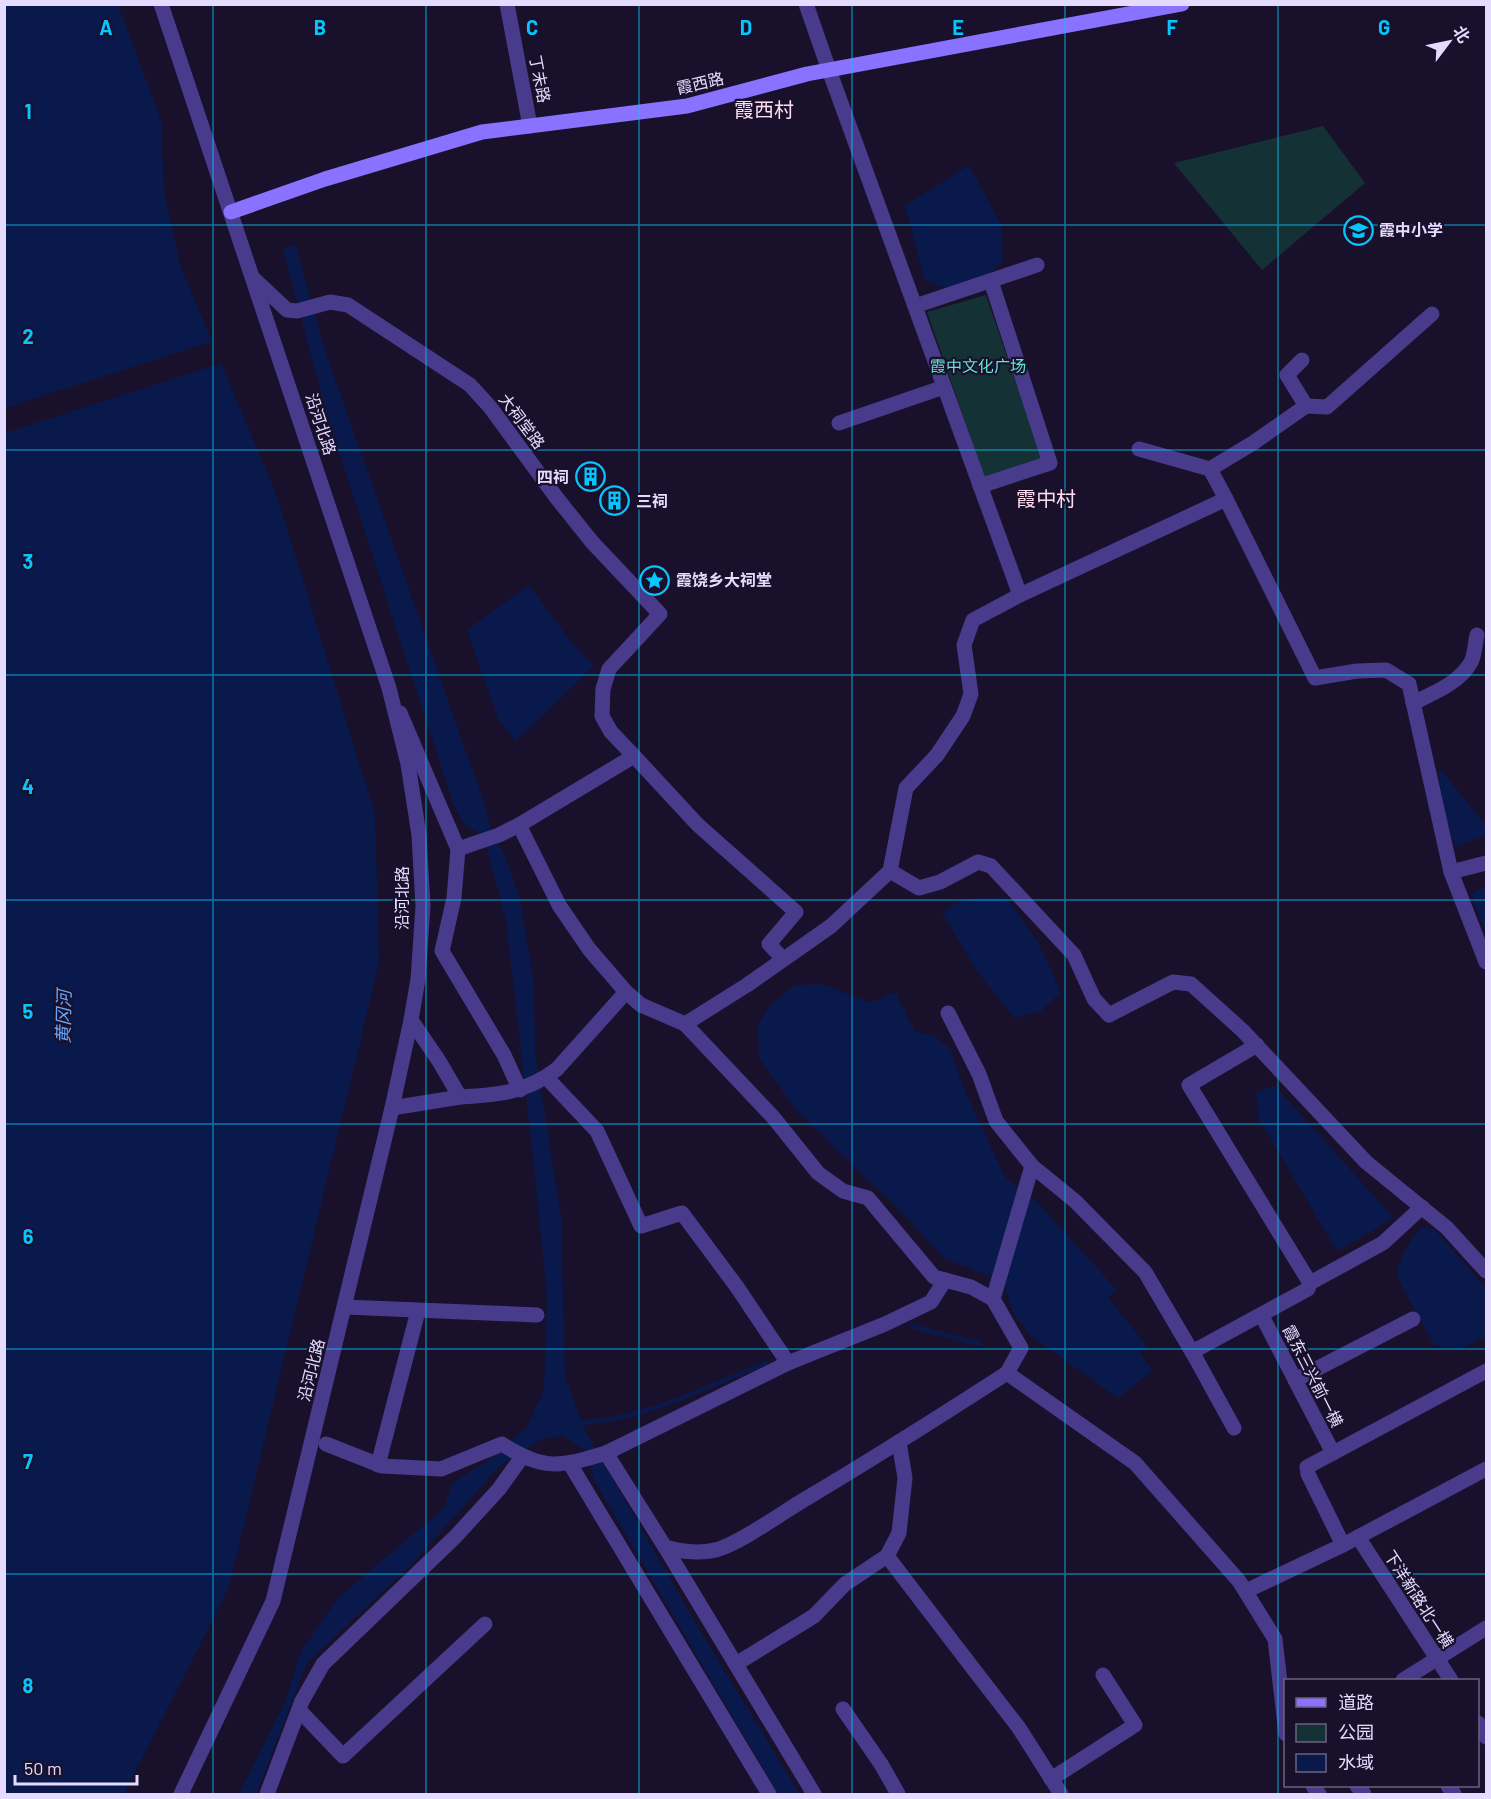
<svg xmlns="http://www.w3.org/2000/svg" width="1491" height="1799" font-family="Barlow,'Noto Sans SC',sans-serif">
<style>
.green{fill:#143235}
.water{fill:#0a194b}
.pier{fill:#19112b}
.lines{fill:none;stroke-linecap:round;stroke-linejoin:round}
.stream{stroke:#0a194b;stroke-width:4.5}
.minor{stroke:#493b8b;stroke-width:15}
.tertiary{stroke:#493b8b;stroke-width:15}
.secondary{stroke:#8872ff;stroke-width:15}
.grid{fill:none;stroke:#07c6ff;stroke-width:1.5;stroke-opacity:0.55}
.labels{text-anchor:middle;stroke-width:4.5;stroke-linejoin:round;paint-order:stroke}
.street-label{font-size:16px;fill:#e4dbff;stroke:#19112b}
.poi-label{font-size:16px;font-weight:bold;fill:#e4dbff;stroke:#19112b;text-anchor:start}
.park-label{font-size:16px;fill:#63e3d4;stroke:#19112b}
.water-label{font-size:18px;font-style:italic;fill:#69a6ff;stroke:#19112b}
.quarter-label{font-size:20px;fill:#fde;stroke:#19112b}
.grid-label{font-size:20px;text-anchor:middle;font-weight:bold;fill:#07c6ff;stroke:#19112b;stroke-width:4.5;stroke-linejoin:round;paint-order:stroke}
</style>
<rect width="100%" height="100%" fill="#19112b"/>
<g class="green">
<polygon points="1323,126 1365,183 1262,270 1174,163"/>
<polygon points="986,295 1042,459 985,479 927,312"/>
</g>
<g class="water">
<polygon points="5,5 118,5 161,120 164,191 180,265 278,499 375,815 379,963 229,1587 124,1794 5,1794"/>
<polygon points="969,165 1001,225 1003,261 986,277 953,290 925,281 905,206"/>
<polygon points="295,244 325,350 485,806 492,834 498,842 507,860 519,895 534,984 535,1054 561,1216 565,1376 584,1429 705,1639 800,1794 778,1794 594,1480 584,1449 562,1436 542,1439 499,1467 411,1565 307,1663 256,1794 239,1794 286,1700 301,1651 339,1597 443,1509 453,1482 488,1461 526,1428 544,1390 547,1295 531,1139 506,920 486,844 478,833 465,825 454,806 326,412 283,249"/>
<polygon points="529,585 572,643 594,666 516,741 499,721 467,630"/>
<polygon points="1440,769 1486,826 1486,835 1455,847 1437,786"/>
<polygon points="1486,886 1486,934 1471,894"/>
<polygon points="1006,897 1038,942 1061,992 1041,1011 1014,1018 977,971 942,912 966,899"/>
<polygon points="823,984 870,1003 895,992 915,1032 933,1035 951,1050 962,1085 1005,1177 1037,1202 1117,1290 1108,1298 1147,1346 1140,1352 1152,1371 1118,1398 1031,1336 1014,1314 1003,1282 944,1258 903,1214 796,1110 759,1058 758,1025 770,1005 795,985"/>
<polygon points="1275,1086 1394,1218 1337,1251 1259,1119 1256,1092"/>
<path d="M1421,1227L1434,1229L1486,1288V1336L1460,1349L1434,1345L1398,1279C1397,1259 1409,1243 1421,1227Z"/>
</g>
<polygon class="pier" points="214,341 222,363 5,433 5,408"/>
<g class="lines">
<g class="stream">
<polyline points="911,1326 980,1344"/>
<path d="M578,1423C644,1420 706,1387 766,1363"/>
</g>
<g class="minor">
<polyline points="806,4 829,70"/>
<polyline points="254,279 287,310 297,311 330,302 348,305 470,385 490,407 556,497 592,542 660,614 609,669 603,689 602,716 611,732 634,756 519,825 499,835 458,849 400,713"/>
<polyline points="915,306 1037,265"/>
<polyline points="1302,360 1287,375 1306,406"/>
<polyline points="839,423 944,387"/>
<polyline points="1139,449 1210,469"/>
<polyline points="980,486 1050,463 991,281"/>
<polyline points="1226,499 1210,469 1253,443 1306,406 1327,407 1432,314"/>
<path d="M1413,703C1433,693 1460,683 1471,662C1475,655 1475,643 1477,635"/>
<polyline points="634,756 698,825 796,912 769,944 783,959"/>
<polyline points="519,825 559,905 589,949 626,992 641,1005 685,1024 747,985 831,926 890,871 906,788 937,755 963,716 971,694 964,645 973,620 1020,595"/>
<polyline points="458,849 454,898 442,951 504,1055 520,1090"/>
<polyline points="890,871 919,888 940,882 978,862 991,866 1074,955 1094,999 1109,1015 1173,982 1191,984 1243,1031 1366,1162 1447,1228 1486,1271"/>
<polyline points="948,1013 979,1074 996,1121 1032,1166 1075,1201 1145,1272 1195,1357 1234,1428"/>
<path d="M411,1020L439,1061L460,1097C497,1095 526,1093 557,1069L626,992"/>
<polyline points="685,1024 773,1117 818,1173 843,1191 868,1198 934,1277 971,1287 993,1299 1021,1348 1007,1373"/>
<polyline points="1257,1045 1189,1085 1310,1283"/>
<polyline points="546,1077 597,1131 641,1226 682,1213 737,1287 788,1363"/>
<polyline points="392,1108 460,1097"/>
<polyline points="993,1299 1032,1166"/>
<polyline points="345,1307 537,1315"/>
<polyline points="1262,1316 1333,1453"/>
<polyline points="1192,1352 1308,1289 1310,1283 1383,1243 1422,1207"/>
<polyline points="1295,1380 1413,1319"/>
<polyline points="899,1442 905,1478 899,1533 887,1556 965,1658"/>
<polyline points="606,1453 788,1363 885,1324 931,1302 945,1280"/>
<polyline points="378,1465 418,1311"/>
<polyline points="1358,1537 1451,1680"/>
<polyline points="1343,1545 1308,1474 1307,1467 1486,1371"/>
<polyline points="1246,1591 1343,1545 1486,1469"/>
<polyline points="736,1664 814,1616 845,1584 887,1556"/>
<polyline points="1403,1680 1486,1628"/>
<polyline points="843,1709 881,1764 898,1794"/>
<polyline points="299,1710 343,1756 485,1624"/>
<polyline points="1478,1723 1486,1737"/>
<polyline points="1051,1779 1135,1725 1103,1675"/>
<polyline points="1357,1786 1364,1794"/>
<polyline points="1448,1786 1454,1794"/>
<polyline points="267,1794 302,1701 323,1664 456,1536 499,1489 522,1457"/>
</g>
<g class="tertiary">
<polyline points="161,4 389,688 408,764 419,835 423,906 418,979 411,1020 392,1108 273,1601 181,1794"/>
<polyline points="507,4 530,126"/>
<polyline points="829,70 1020,595 1226,499 1315,678 1357,671 1386,670 1409,684 1451,872 1486,962"/>
<polyline points="1451,872 1486,863"/>
<path d="M326,1444L382,1466L441,1469L502,1444C544,1471 560,1467 606,1453L665,1547C681,1552 702,1554 719,1549C743,1541 779,1515 802,1501C871,1460 939,1417 1007,1373L1135,1463L1239,1581L1275,1639L1286,1734"/>
<polyline points="570,1464 769,1794"/>
<polyline points="665,1547 814,1794"/>
<polyline points="965,1658 1019,1728 1061,1794"/>
<polyline points="1313,1786 1319,1794"/>
</g>
<polyline class="secondary" points="231,212 325,179 482,132 687,106 807,74 1182,4"/>
</g>
<path class="grid" d="M213,4V1794M426,4V1794M639,4V1794M852,4V1794M1065,4V1794M1278,4V1794M4,225H1486M4,450H1486M4,675H1486M4,900H1486M4,1124H1486M4,1349H1486M4,1574H1486"/>
<defs>
<symbol id="school-ring" viewBox="-11 -11 22 22"><circle r="9.5" fill="#19112b" stroke="#07c6ff" stroke-width="1.5"/><path d="M0-5L7-2L0 1L-7-2ZM-4 1L0 2.5L4 1V4Q0 6-4 4Z" fill="#07c6ff"/></symbol>
<symbol id="building-ring" viewBox="-11 -11 22 22"><circle r="9.5" fill="#19112b" stroke="#07c6ff" stroke-width="1.5"/><path d="M-4-6H4V6H1V3H-1V6H-4ZM-2.5-4.3h1.7v1.8h-1.7ZM.8-4.3h1.7v1.8H.8ZM-2.5-1h1.7V.8h-1.7ZM.8-1h1.7V.8H.8Z" fill="#07c6ff"/></symbol>
<symbol id="sight-ring" viewBox="-11 -11 22 22"><circle r="9.5" fill="#19112b" stroke="#07c6ff" stroke-width="1.5"/><path d="M0-6L1.8-2.2L6-1.7L2.9 1.2L3.7 5.4L0 3.3L-3.7 5.4L-2.9 1.2L-6-1.7L-1.8-2.2Z" fill="#07c6ff"/></symbol>
</defs>
<g fill-rule="evenodd">
<use href="#school-ring" x="1342" y="214" width="33" height="33"/>
<use href="#building-ring" x="574" y="460" width="33" height="33"/>
<use href="#building-ring" x="598" y="484" width="33" height="33"/>
<use href="#sight-ring" x="638" y="564" width="33" height="33"/>
</g>
<g class="labels">
<g class="street-label">
<text transform="translate(540 79) rotate(79)" y="6">丁未路</text>
<text transform="translate(700 83) rotate(-13)" y="6">霞西路</text>
<text transform="translate(522 421) rotate(53)" y="6">大祠堂路</text>
<text transform="translate(321 424) rotate(72)" y="6">沿河北路</text>
<text transform="translate(402 898) rotate(-90)" y="6">沿河北路</text>
<text transform="translate(311 1370) rotate(-76)" y="6">沿河北路</text>
<text transform="translate(1313 1376) rotate(63)" y="6">霞东三兴前一横</text>
<text transform="translate(1419 1599) rotate(57)" y="6">下洋新路北一横</text>
</g>
<g class="poi-label">
<text x="1379" y="236">霞中小学</text>
<text x="569" y="483" text-anchor="end">四祠</text>
<text x="636" y="507">三祠</text>
<text x="676" y="586">霞饶乡大祠堂</text>
</g>
<g class="park-label">
<text x="978" y="372">霞中文化广场</text>
</g>
<g class="water-label">
<text transform="translate(64 1017) rotate(-89)" y="6">黄冈河</text>
</g>
<g class="quarter-label">
<text x="764" y="117">霞西村</text>
<text x="1046" y="506">霞中村</text>
</g>
</g>
<g class="grid-label">
<text x="106" y="35">A</text>
<text x="320" y="35">B</text>
<text x="532" y="35">C</text>
<text x="746" y="35">D</text>
<text x="958" y="35">E</text>
<text x="1172" y="35">F</text>
<text x="1384" y="35">G</text>
<text x="28" y="119">1</text>
<text x="28" y="344">2</text>
<text x="28" y="569">3</text>
<text x="28" y="794">4</text>
<text x="28" y="1019">5</text>
<text x="28" y="1244">6</text>
<text x="28" y="1469">7</text>
<text x="28" y="1693">8</text>
</g>
<rect width="1491" height="1799" fill="none" stroke="#e4dbff" stroke-width="12"/>
<rect x="1284" y="1679" width="195" height="108" fill="#19112b" stroke="#6a6280" stroke-width="1.5"/>
<rect x="1296" y="1698" width="30" height="9" fill="#8872ff" stroke="#6a6280" stroke-width="1.5"/>
<text x="1338" y="1709" font-size="18" fill="#e4dbff">道路</text>
<rect x="1296" y="1724" width="30" height="18" fill="#143235" stroke="#6a6280" stroke-width="1.5"/>
<text x="1338" y="1739" font-size="18" fill="#e4dbff">公园</text>
<rect x="1296" y="1754" width="30" height="18" fill="#0a194b" stroke="#6a6280" stroke-width="1.5"/>
<text x="1338" y="1769" font-size="18" fill="#e4dbff">水域</text>
<g transform="translate(1449 42) rotate(58)" stroke="#19112b" stroke-width="4.5" paint-order="stroke">
<path d="M0-4.5L10 22L0 15L-10 22Z" fill="#e4dbff"/>
<text y="-9" font-size="16" font-weight="bold" text-anchor="middle" fill="#e4dbff">北</text>
</g>
<path d="M15 1775v9h122v-9" fill="none" stroke="#e4dbff" stroke-width="3"/>
<text x="24" y="1775" font-size="18" fill="#e4dbff" stroke="#19112b" stroke-width="4.5" paint-order="stroke">50 m</text>
</svg>
